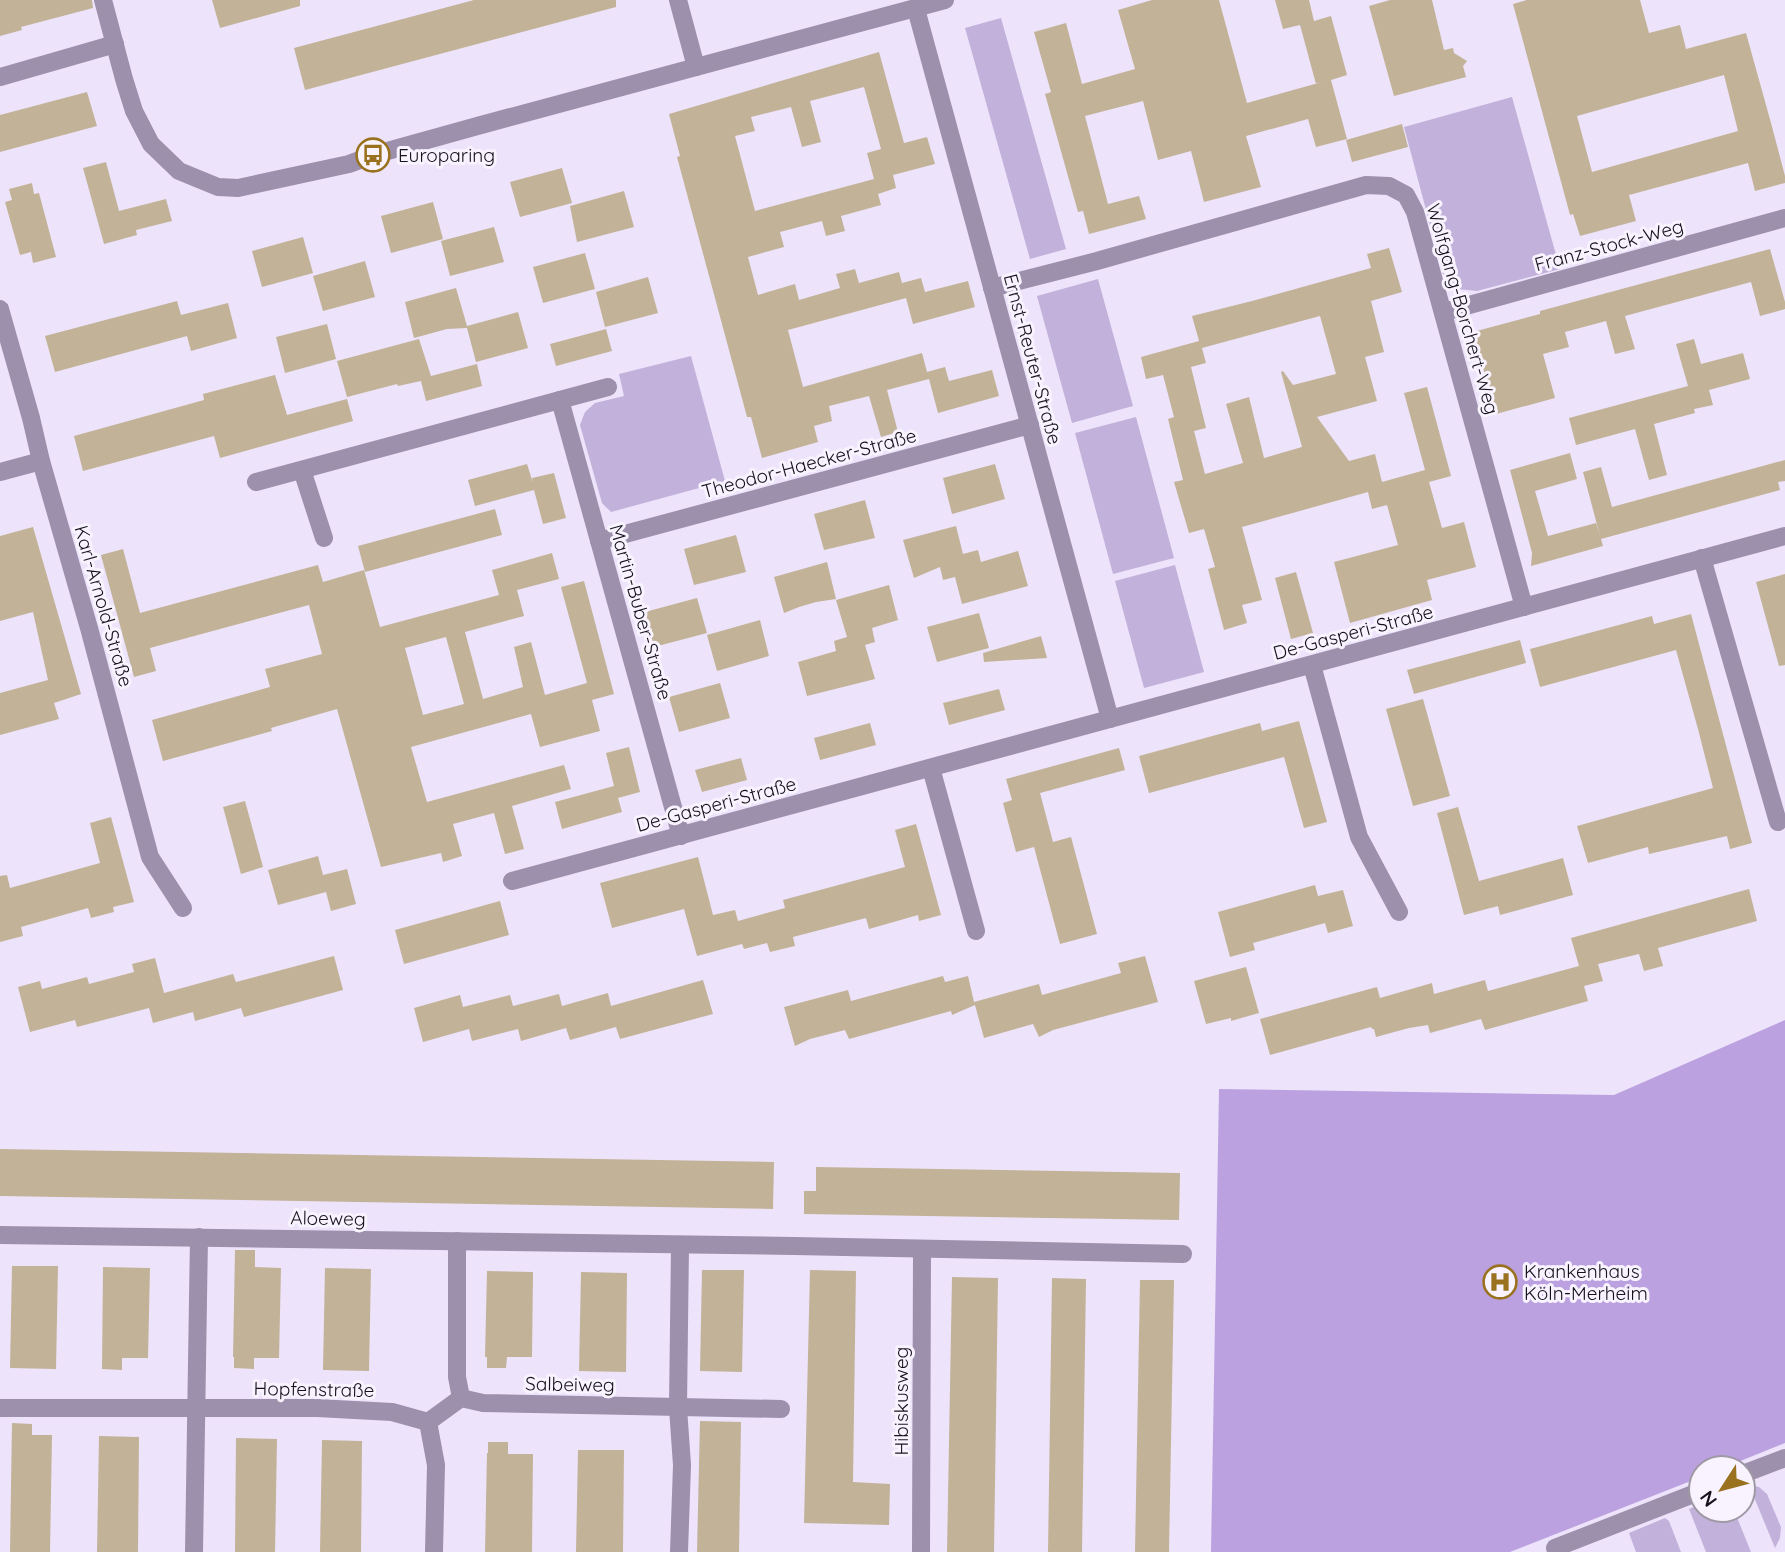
<svg xmlns="http://www.w3.org/2000/svg" width="1785" height="1552" font-family="Quicksand,sans-serif">
<style>
.green{fill:#c2b1da}
.forest{fill:#bca1e0}
.building{fill:#c2b297;fill-rule:evenodd}
.lines{fill:none;stroke-linecap:round;stroke-linejoin:round}
.street{stroke:#9c90ac;stroke-width:18}
.labels{text-anchor:middle;stroke-width:6;stroke-linejoin:round;paint-order:stroke}
.poi-label{font-size:19px;fill:#16121c;stroke:#f8f3ff;text-anchor:start}
.street-label{font-size:19px;fill:#16121c;stroke:#f8f3ff}
</style>
<rect width="100%" height="100%" fill="#ede4fb"/>
<g class="green">
<polygon points="1001,18 1066,249 1030,259 965,28"/>
<polygon points="1512,97 1560,269 1477,291 1457,289 1443,274 1404,127"/>
<polygon points="1098,279 1133,406 1072,423 1037,296"/>
<polygon points="691,356 725,481 611,512 602,503 580,425 585,412 595,403 624,396 619,374"/>
<polygon points="1136,417 1174,558 1113,574 1075,433"/>
<polygon points="1175,565 1204,672 1144,688 1115,581"/>
<polygon points="1749,1485 1759,1487 1767,1494 1781,1527 1780,1538 1775,1548"/>
<polygon points="1701,1504 1701,1510 1734,1510 1751,1552 1706,1552 1689,1509"/>
<polygon points="1665,1518 1669,1521 1681,1552 1636,1552 1629,1533"/>
</g>
<polygon class="forest" points="1785,1020 1785,1443 1723,1468 1701,1468 1701,1477 1510,1552 1211,1552 1219,1089 1614,1095"/>
<g class="building">
<polygon points="0,0 92,0 93,8 21,27 22,30 0,36"/>
<polygon points="212,0 300,0 300,6 220,28"/>
<polygon points="474,0 616,0 616,7 305,90 294,48"/>
<polygon points="1152,0 1219,0 1247,103 1322,82 1316,84 1300,25 1283,29 1275,0 1309,0 1314,21 1331,16 1347,75 1331,80 1347,139 1316,147 1308,119 1246,136 1261,187 1204,202 1191,151 1158,160 1143,101 1085,116 1108,204 1139,196 1146,219 1089,234 1083,211 1078,212 1045,94 1051,92 1034,32 1066,23 1082,84 1135,69 1118,10"/>
<polygon points="1390,0 1432,0 1444,50 1453,48 1454,53 1467,61 1463,66 1466,77 1394,96 1369,6"/>
<path d="M1527,0H1640L1649,33L1680,25L1686,49L1746,33L1771,123L1785,176V183L1755,191L1748,163L1629,195L1636,221L1580,236L1573,214L1570,215L1513,4ZM1724,75L1738,131L1592,172L1577,116Z"/>
<polygon points="879,52 904,143 927,137 935,164 893,175 896,188 878,194 867,153 881,149 864,87 810,101 821,142 802,147 791,107 751,117 755,131 735,136 755,211 874,179 881,205 841,216 845,231 826,236 822,221 780,232 784,247 748,257 758,295 795,284 799,300 840,288 836,274 855,269 859,283 899,272 902,283 921,278 925,292 968,281 975,307 913,324 906,298 788,330 803,387 922,353 927,372 945,367 949,381 992,370 999,396 938,413 929,379 887,390 898,432 881,437 869,396 829,406 832,421 814,426 818,442 762,458 751,417 747,417 736,376 677,157 680,156 669,114"/>
<polygon points="87,92 97,126 0,152 0,115"/>
<polygon points="1402,124 1408,147 1352,162 1346,140"/>
<polygon points="106,162 119,211 166,199 172,221 136,230 137,235 104,244 83,168"/>
<polygon points="562,168 572,203 520,217 510,182"/>
<polygon points="32,183 34,194 39,193 56,257 33,263 31,252 20,255 5,202 12,200 9,189"/>
<polygon points="624,191 634,227 577,242 570,206"/>
<polygon points="433,202 443,239 391,253 381,216"/>
<polygon points="494,227 504,262 450,276 441,241"/>
<polygon points="303,237 313,273 262,287 252,251"/>
<path d="M1389,248L1402,292L1371,301L1384,352L1365,357L1377,401L1317,417L1349,461L1375,454L1382,482L1425,470L1404,393L1427,387L1451,476L1429,482L1442,528L1464,522L1476,567L1427,580L1432,600L1350,623L1334,562L1398,545L1387,505L1372,509L1368,492L1242,527L1262,600L1242,605L1247,623L1224,630L1208,569L1215,567L1204,529L1189,533L1174,482L1183,480L1168,419L1174,417L1163,375L1146,379L1141,357L1199,341L1192,316L1252,301L1371,268L1367,254ZM1320,316L1336,374L1293,385L1283,371L1281,372L1302,447L1264,458L1249,397L1226,404L1243,463L1205,474L1194,431L1206,428L1191,367L1206,363L1202,348Z"/>
<polygon points="1770,249 1785,302 1785,309 1760,316 1751,282 1625,316 1635,349 1615,354 1606,321 1565,332 1569,347 1543,354 1555,398 1496,414 1473,332 1540,314 1540,311"/>
<polygon points="585,253 595,289 543,303 533,267"/>
<polygon points="365,261 375,297 323,311 313,276"/>
<polygon points="648,277 658,313 605,327 596,292"/>
<polygon points="456,288 467,326 518,312 528,348 476,362 467,328 447,329 414,338 405,302"/>
<polygon points="177,301 181,315 228,303 237,338 191,351 187,336 55,372 45,336"/>
<polygon points="327,324 336,359 285,373 276,337"/>
<polygon points="606,329 612,351 556,366 550,344"/>
<polygon points="419,339 431,376 477,364 482,386 426,401 421,381 398,386 397,384 347,397 337,361"/>
<polygon points="1694,339 1701,364 1743,353 1750,379 1709,390 1713,405 1694,409 1695,413 1654,424 1667,475 1649,480 1635,429 1576,445 1569,418 1688,386 1676,344"/>
<polygon points="275,375 287,415 347,399 353,421 220,458 214,436 83,471 74,436 204,400 203,394"/>
<polygon points="1570,453 1577,479 1535,491 1548,536 1596,523 1600,536 1583,472 1601,467 1612,507 1785,460 1785,481 1778,482 1780,490 1601,539 1603,546 1531,566 1532,553 1510,470"/>
<polygon points="527,464 533,483 532,478 554,473 566,518 543,524 534,490 475,506 468,480"/>
<polygon points="995,464 1005,499 952,514 943,478"/>
<polygon points="865,500 875,538 824,550 814,514"/>
<polygon points="495,509 502,535 365,572 358,546"/>
<polygon points="956,526 963,554 978,550 981,562 1018,551 1028,586 962,604 955,577 943,580 940,567 914,578 903,540"/>
<polygon points="33,527 81,694 54,703 59,719 0,735 0,693 48,680 33,612 0,621 0,536"/>
<polygon points="736,535 746,572 694,585 684,549"/>
<path d="M123,549L140,613L318,565L323,582L364,570L380,627L499,595L492,570L552,553L559,579L517,590L524,616L465,632L483,699L523,687L514,647L531,642L545,695L587,683L561,587L584,581L614,694L592,700L600,731L540,747L531,714L411,747L427,802L564,765L571,789L512,806L524,849L505,854L494,813L453,824L462,856L443,862L441,853L381,867L337,709L271,728L272,731L163,761L152,720L270,687L265,669L322,654L309,605L150,648L156,671L134,677L101,555ZM446,637L464,704L423,715L405,648Z"/>
<polygon points="827,562 836,599 816,602 799,607 784,613 774,577"/>
<polygon points="1296,572 1313,633 1291,639 1275,578"/>
<polygon points="1785,574 1785,665 1779,666 1756,582"/>
<polygon points="889,585 898,620 872,628 875,642 865,645 875,679 807,696 798,662 836,651 834,641 847,637 836,600"/>
<polygon points="697,598 707,633 654,647 645,612"/>
<polygon points="979,613 989,648 937,662 927,627"/>
<polygon points="1691,614 1752,843 1730,849 1727,836 1649,854 1648,847 1588,863 1577,826 1713,788 1698,729 1676,650 1540,687 1530,649 1652,616 1654,624"/>
<polygon points="760,620 769,656 717,671 707,635"/>
<polygon points="1041,636 1047,658 984,662 983,653"/>
<polygon points="1520,640 1526,663 1414,694 1407,670"/>
<polygon points="720,683 730,718 679,732 669,697"/>
<polygon points="999,689 1005,710 949,725 943,703"/>
<polygon points="1423,699 1450,796 1413,806 1386,709"/>
<polygon points="1299,721 1327,822 1304,828 1284,757 1149,793 1139,756 1260,723 1262,731"/>
<polygon points="870,723 876,745 820,760 814,738"/>
<polygon points="629,747 640,792 618,798 622,812 562,829 555,802 614,786 606,753"/>
<polygon points="1119,748 1125,770 1040,793 1053,842 1071,837 1097,934 1060,944 1034,847 1016,852 1003,803 1012,800 1006,779"/>
<polygon points="741,758 747,780 702,792 695,770"/>
<polygon points="245,801 263,867 241,874 223,807"/>
<polygon points="1458,807 1479,881 1563,858 1573,895 1500,915 1498,906 1464,915 1437,813"/>
<polygon points="111,817 134,902 113,907 114,912 91,918 88,908 21,927 23,936 0,942 0,876 7,875 10,888 100,863 90,823"/>
<polygon points="916,824 941,915 919,921 918,915 869,929 866,918 793,937 795,946 770,952 767,943 744,949 742,944 697,956 684,909 612,928 600,883 698,857 713,915 735,910 738,921 785,908 783,900 905,867 895,830"/>
<polygon points="318,856 323,875 347,869 356,904 331,911 326,892 278,905 268,870"/>
<polygon points="1315,885 1318,896 1343,890 1353,926 1328,933 1325,923 1253,943 1255,950 1230,957 1218,912"/>
<polygon points="1749,889 1757,921 1658,948 1663,966 1644,971 1639,954 1598,964 1603,981 1584,986 1588,1001 1485,1030 1481,1019 1430,1033 1428,1025 1409,1028 1376,1037 1374,1029 1372,1029 1371,1027 1270,1055 1260,1019 1377,987 1380,998 1432,983 1434,994 1485,980 1488,991 1579,966 1571,938"/>
<polygon points="500,901 509,935 404,964 395,930"/>
<polygon points="334,956 343,990 244,1017 241,1008 195,1021 193,1012 153,1023 149,1008 77,1027 75,1020 30,1032 18,987 40,981 42,989 87,977 89,984 134,972 132,964 155,958 164,993 233,974 236,982"/>
<polygon points="1145,956 1158,1002 1053,1030 1039,1037 1033,1024 984,1038 975,1005 952,1015 951,1011 849,1039 845,1030 810,1039 795,1046 784,1007 848,990 851,1001 943,976 945,982 968,976 974,1002 1039,984 1042,995 1121,973 1118,963"/>
<polygon points="1246,967 1259,1013 1231,1021 1231,1018 1206,1024 1194,981"/>
<polygon points="703,980 713,1014 620,1039 616,1027 570,1040 566,1028 521,1041 518,1029 472,1041 469,1029 423,1042 414,1008 460,995 463,1007 510,995 513,1006 559,994 562,1006 608,993 611,1006"/>
<polygon points="0,1149 774,1162 773,1209 0,1196"/>
<polygon points="816,1167 1180,1173 1179,1220 804,1214 804,1191 816,1191"/>
<polygon points="235,1250 255,1250 255,1267 281,1268 279,1358 254,1358 254,1369 234,1368 234,1357 233,1357"/>
<polygon points="12,1266 58,1266 56,1369 10,1368"/>
<polygon points="103,1267 150,1268 148,1358 122,1358 122,1370 102,1369"/>
<polygon points="325,1268 371,1269 369,1371 323,1370"/>
<polygon points="702,1270 744,1270 742,1372 700,1371"/>
<polygon points="810,1270 856,1271 853,1482 890,1484 889,1525 804,1523"/>
<polygon points="487,1271 533,1272 532,1357 507,1357 506,1368 487,1368 487,1357 485,1357"/>
<polygon points="581,1272 627,1273 626,1372 579,1371"/>
<polygon points="952,1277 998,1278 994,1552 947,1552"/>
<polygon points="1052,1278 1086,1279 1082,1552 1048,1552"/>
<polygon points="1140,1280 1174,1280 1169,1552 1135,1552"/>
<polygon points="700,1421 741,1422 739,1552 697,1552"/>
<polygon points="12,1423 32,1424 32,1435 52,1435 50,1552 10,1552"/>
<polygon points="99,1436 139,1437 138,1552 97,1552"/>
<polygon points="236,1438 277,1439 275,1552 235,1552"/>
<polygon points="322,1440 362,1441 361,1552 320,1552"/>
<polygon points="488,1442 508,1442 508,1454 533,1454 532,1552 485,1552 487,1453 488,1453"/>
<polygon points="578,1450 624,1450 623,1552 576,1552"/>
</g>
<g class="lines">
<g class="street">
<polyline points="103,0 124,79 134,111 151,144 179,171 218,187 238,188 349,164 373,155 481,125 945,0"/>
<polyline points="678,0 696,67"/>
<polyline points="916,9 1110,719"/>
<polyline points="0,77 115,44"/>
<polyline points="992,288 1097,261 1366,185 1389,186 1406,195 1415,212 1524,607"/>
<polyline points="0,309 31,418 41,461 89,628 150,857 183,908"/>
<polyline points="1444,312 1785,218"/>
<polyline points="560,400 681,836"/>
<polyline points="302,470 324,538"/>
<polyline points="0,472 41,461"/>
<polyline points="256,482 608,387"/>
<polyline points="599,541 1030,425"/>
<polyline points="1702,558 1778,822"/>
<polyline points="1312,665 1359,837 1399,912"/>
<polyline points="931,768 976,931"/>
<polyline points="512,881 1785,536"/>
<polyline points="0,1235 794,1246 1183,1254"/>
<polyline points="457,1241 457,1377 461,1398"/>
<polyline points="461,1398 483,1403 781,1409"/>
<polyline points="0,1408 317,1408 392,1412 428,1422 436,1465 434,1552"/>
<polyline points="428,1422 461,1398"/>
<polyline points="1743,1474 1785,1458"/>
<polyline points="1555,1548 1701,1491"/>
<polyline points="194,1552 199,1237"/>
<polyline points="679,1552 682,1465 678,1408 680,1245"/>
<polyline points="921,1552 922,1249"/>
</g>
</g>
<defs>
<symbol id="bus-ring" viewBox="-11 -11 22 22"><circle r="9.5" fill="#f8f3ff" stroke="#9a721f" stroke-width="1.5"/><path d="M-5-6H5V4H4V6H2V4H-2V6H-4V4H-5ZM-3.5-4V0h7V-4ZM-3.5 1.2v1.5H-2V1.2ZM2 1.2v1.5H3.5V1.2Z" fill="#9a721f"/></symbol>
<symbol id="hospital-ring" viewBox="-11 -11 22 22"><circle r="9.5" fill="#f8f3ff" stroke="#9a721f" stroke-width="1.5"/><path d="M-5-5h3v3.5h4V-5h3V5h-3V1.5h-4V5h-3Z" fill="#9a721f"/></symbol>
</defs>
<g fill-rule="evenodd">
<use href="#bus-ring" x="354" y="136" width="38" height="38"/>
<use href="#hospital-ring" x="1481" y="1263" width="38" height="38"/>
</g>
<g class="labels">
<g class="poi-label">
<text x="398" y="162">Europaring</text>
<text x="1524" y="1278">Krankenhaus<tspan x="1524" dy="22">Köln-Merheim</tspan></text>
</g>
<g class="street-label">
<text transform="translate(1609 245) rotate(-15)" y="7">Franz-Stock-Weg</text>
<text transform="translate(1463 309) rotate(74)" y="7">Wolfgang-Borchert-Weg</text>
<text transform="translate(1033 359) rotate(75)" y="7">Ernst-Reuter-Straße</text>
<text transform="translate(809 463) rotate(-15)" y="7">Theodor-Haecker-Straße</text>
<text transform="translate(104 606) rotate(74)" y="7">Karl-Arnold-Straße</text>
<text transform="translate(641 612) rotate(74)" y="7">Martin-Buber-Straße</text>
<text transform="translate(1353 632) rotate(-15)" y="7">De-Gasperi-Straße</text>
<text transform="translate(716 804) rotate(-15)" y="7">De-Gasperi-Straße</text>
<text transform="translate(328 1218) rotate(1)" y="7">Aloeweg</text>
<text transform="translate(570 1384) rotate(1)" y="7">Salbeiweg</text>
<text transform="translate(314 1389) rotate(1)" y="7">Hopfenstraße</text>
<text transform="translate(901 1401) rotate(-90)" y="7">Hibiskusweg</text>
</g>
</g>
<g transform="translate(1722 1489) rotate(234)"><circle r="33" fill="#f8f3ff" stroke="#9e99a4" stroke-width="2"/>
<path d="M0-5L12 26L0 18L-12 26Z" fill="#9a721f"/>
<text y="-10" font-size="19" font-weight="bold" text-anchor="middle" fill="#16121c">N</text>
</g>
</svg>
